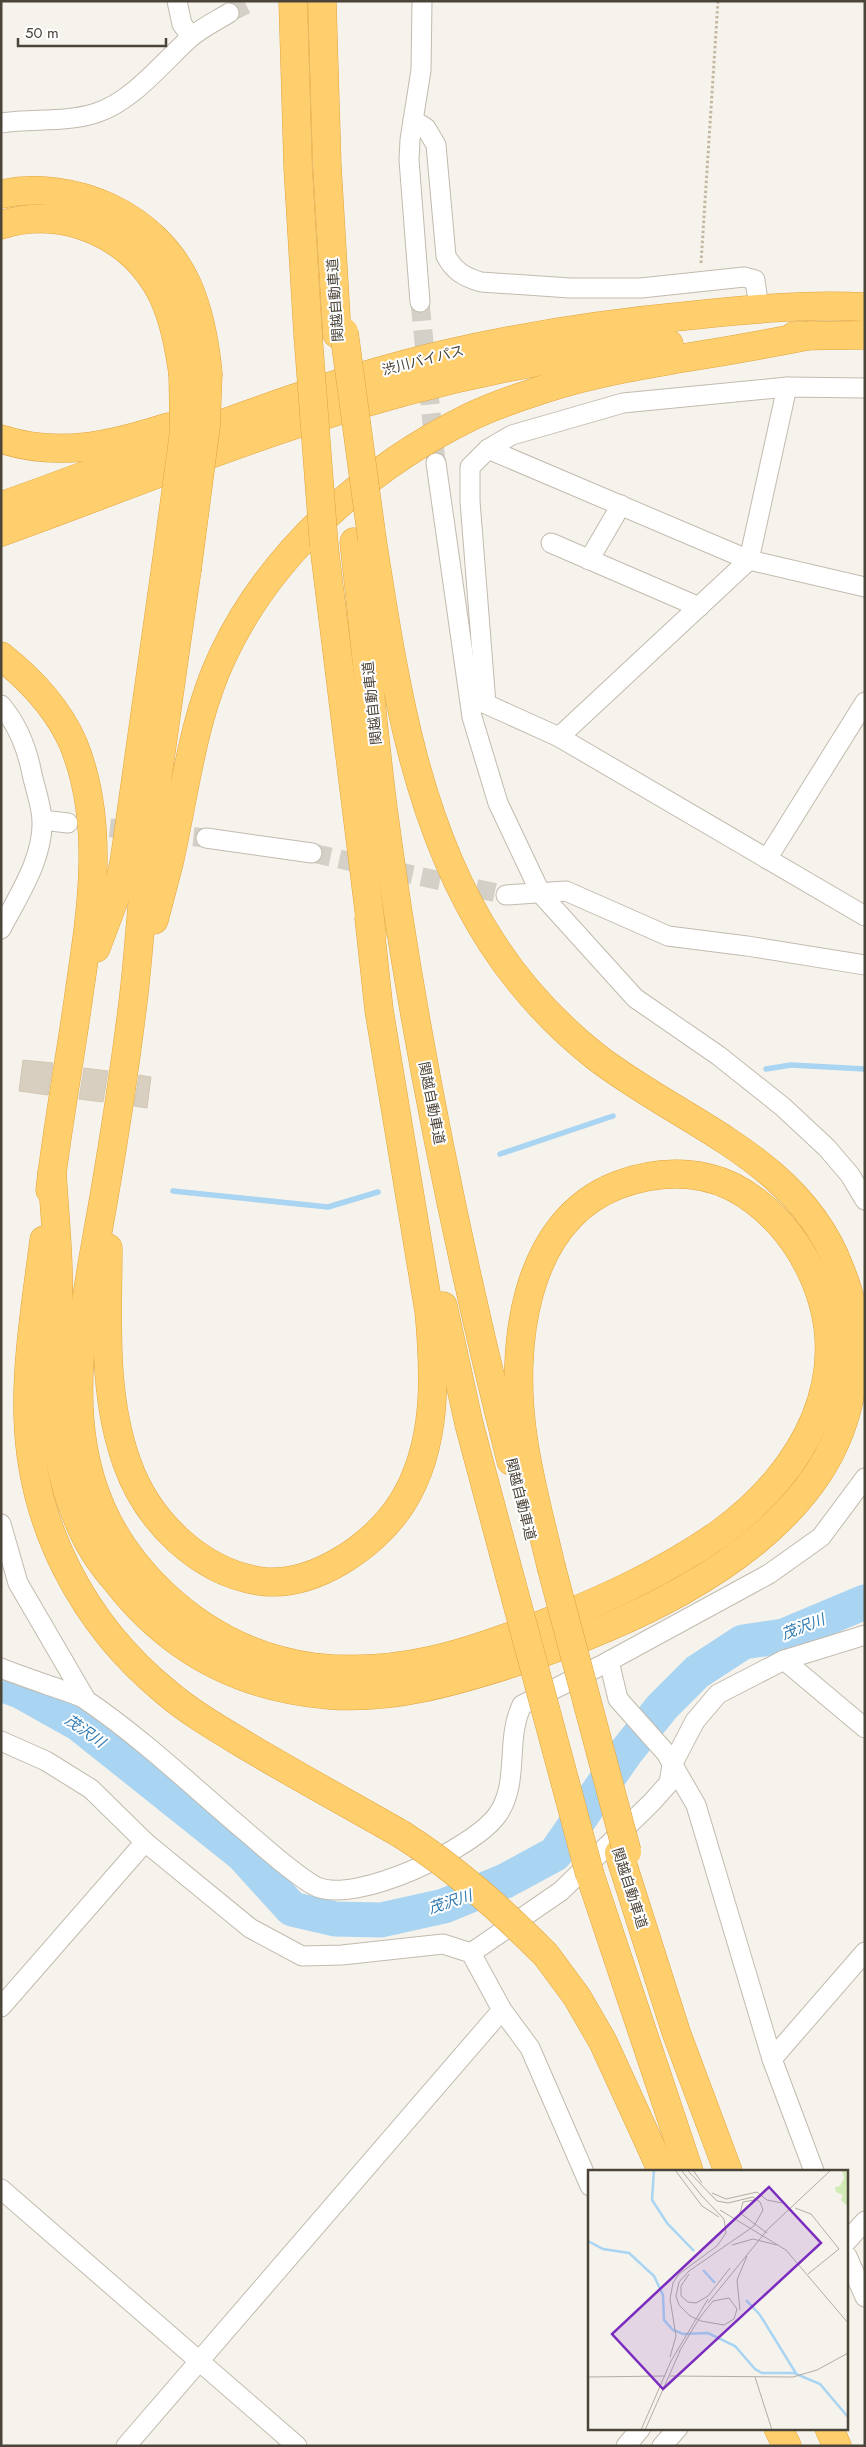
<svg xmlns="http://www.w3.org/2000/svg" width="866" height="2447" font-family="Jost,'Noto Sans JP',sans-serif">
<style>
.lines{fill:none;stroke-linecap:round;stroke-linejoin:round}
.stream{stroke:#a9d4f2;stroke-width:5.5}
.river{stroke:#a9d4f2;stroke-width:35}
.building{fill:#d8cfc1;stroke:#d3c7b4}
.minor-tunnel{stroke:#d4d0c8;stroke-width:19;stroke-dasharray:19 9;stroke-linecap:butt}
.minor-casing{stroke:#c2bbae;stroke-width:21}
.highway-casing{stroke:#e0a43c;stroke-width:29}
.path{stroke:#c4b79f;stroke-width:3;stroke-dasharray:2.5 2.5;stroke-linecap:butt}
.minor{stroke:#fff;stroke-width:19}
.highway{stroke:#ffcf6e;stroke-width:28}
.highway-bridge-casing{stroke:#e0a43c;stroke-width:29;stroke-linecap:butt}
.highway-bridge{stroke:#ffcf6e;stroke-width:28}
.labels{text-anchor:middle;stroke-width:4;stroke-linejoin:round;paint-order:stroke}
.street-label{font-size:14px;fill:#4b4439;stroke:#fff}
.water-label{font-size:15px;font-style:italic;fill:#2e7ab2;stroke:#fff}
.inset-river{fill:none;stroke:#a9d4f2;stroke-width:2.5}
.inset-road{fill:none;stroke:#b2ada4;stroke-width:1}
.view{fill:#7b2cbf;fill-opacity:0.15;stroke:#7b2cbf;stroke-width:2.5}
.inset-edge{fill:none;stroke:#4b4439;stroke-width:2.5}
</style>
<rect width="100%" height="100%" fill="#f6f3ec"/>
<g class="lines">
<g class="stream">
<polyline points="766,1069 791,1065 865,1069"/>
<polyline points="500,1154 613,1116"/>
<polyline points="173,1191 328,1207 378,1192"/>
</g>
<polyline class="river" points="1,1684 20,1691 79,1724 242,1854 292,1909 335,1919 381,1920 444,1906 505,1881 555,1854 626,1752 662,1707 697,1672 743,1642 784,1636 865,1602"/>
</g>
<g class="building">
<polygon points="23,1060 53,1063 48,1095 19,1091"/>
<polygon points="84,1068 108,1071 103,1102 79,1099"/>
<polygon points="139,1075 151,1077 147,1108 134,1106"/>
</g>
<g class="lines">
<g class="minor-tunnel">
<polyline points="229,13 253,1"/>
<polyline points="420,302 436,463"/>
<polyline points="82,825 206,838"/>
<polyline points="312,853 506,895"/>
</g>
<defs>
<g id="minor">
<polyline points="177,1 182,24 191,37"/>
<path d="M413,120L426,128L436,145L446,256C454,271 464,277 481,282L570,288H641L744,277L755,280L759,308"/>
<path d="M1,123C32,118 65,123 96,113C132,102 163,62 190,38C201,28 216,21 229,13"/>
<polyline points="420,302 409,160 410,140 421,70 422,1"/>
<polyline points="488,449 749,560 865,587"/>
<polyline points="436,463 472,717 498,803 541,894 635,998 719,1056 783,1107 827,1148 850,1175 865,1200"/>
<polyline points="551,543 699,607"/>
<polyline points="589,560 621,505"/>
<polyline points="486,704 470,501 470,467 488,449 512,435 623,403 787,387 865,388"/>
<polyline points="486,704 559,737 865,916"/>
<path d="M1,705C18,725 27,748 32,774C35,788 41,804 42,819C44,858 18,896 1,929"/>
<polyline points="559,737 749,560 787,387"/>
<polyline points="42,820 68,823"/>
<polyline points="206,838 312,853"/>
<polyline points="767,859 865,702"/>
<polyline points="506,895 566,891 668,936 747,946 865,965"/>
<polyline points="1,1524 18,1583 85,1698"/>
<polyline points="784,1660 865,1728"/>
<polyline points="609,1661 618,1699 666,1753 696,1805 772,2059 814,2171"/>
<path d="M1,1668C21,1676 42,1683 62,1690C70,1693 80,1695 86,1700C142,1738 192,1786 244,1830C263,1846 293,1874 315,1886C354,1906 475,1848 498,1814C520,1782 505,1739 522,1705L600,1666L769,1574L821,1537L865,1478"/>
<polyline points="1,1741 46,1761 91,1789 145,1842 250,1928 302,1956 342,1955 443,1944 471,1953 502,2010 530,2048 590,2186"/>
<polyline points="471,1953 561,1891 652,1802 669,1783 672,1765 695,1721 718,1694 784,1660 865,1635"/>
<polyline points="1,2007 145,1842"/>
<polyline points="772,2059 865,1952"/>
<polyline points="1,2189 297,2446"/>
<polyline points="847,2241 865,2221"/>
<polyline points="847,2256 865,2297"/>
<polyline points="126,2446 502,2010"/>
<polyline points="626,2446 641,2428"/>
<polyline points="662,2446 678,2428"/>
</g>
<g id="highway">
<polyline points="293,1 298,168 308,335"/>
<polyline points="322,1 327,165 337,334"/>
<path d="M1,194C74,179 155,215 187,284C200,313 205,342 208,373"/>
<path d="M1,225C63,205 133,235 162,294C174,319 179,347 183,374"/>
<polyline points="794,336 865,335"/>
<path d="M1,439C59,458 112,445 168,427"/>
<path d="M1,506C127,462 250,409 377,372C481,342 588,325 695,315C751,309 808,304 865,307"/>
<path d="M1,532C102,496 201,455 303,422C421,383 545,355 669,344"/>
<path d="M354,542C364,631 372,720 383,808C412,1028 457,1247 511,1461"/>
<polyline points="324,546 372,935"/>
<path d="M187,570C173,666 159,762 147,858C141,906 139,954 133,1002C125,1067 115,1133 104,1197C79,1340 43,1480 162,1593C205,1634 255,1659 313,1667C398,1677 466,1654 543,1624C605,1599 665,1572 719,1534C804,1473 859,1375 812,1273C796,1238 768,1205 733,1187C697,1169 655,1171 618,1185C522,1222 510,1349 523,1437C529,1480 541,1523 551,1566"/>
<path d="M1,656C30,679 58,709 73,743C105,821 92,906 80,987C71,1054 58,1122 50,1190"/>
<path d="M154,920C159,901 164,882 169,863C185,793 192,720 223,655C272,551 368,467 470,417C497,404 528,394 557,385C596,373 637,366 677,359C722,352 767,344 812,335"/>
<polyline points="96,948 117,892 124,863 166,565"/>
<path d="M52,1172C55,1219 60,1266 58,1313C58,1333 54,1353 53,1372C51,1426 60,1484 84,1533C92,1551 104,1567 117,1582C171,1651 241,1688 329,1695C392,1700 453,1682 513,1663C620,1627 755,1570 819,1472C845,1432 856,1385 855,1337C855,1314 849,1291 840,1269C799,1158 681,1123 595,1056C556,1025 520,986 492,943C414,823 394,678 372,539"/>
<path d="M44,1240C37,1295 26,1362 28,1417C31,1525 83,1624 166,1692C188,1711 215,1727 240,1742C293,1774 347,1803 401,1834"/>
<path d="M108,1248C108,1320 102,1394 127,1463C147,1520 198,1571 259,1581C312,1589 375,1546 402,1503C438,1446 435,1375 429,1311L379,1010L369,918"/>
<polyline points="443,1306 469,1424 511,1581"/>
<polyline points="619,1853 676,2032 728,2171"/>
<polyline points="590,1875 689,2171"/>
<polyline points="546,1955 577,1997 603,2042 662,2171"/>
<polyline points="778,2428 787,2446"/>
<polyline points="829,2428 837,2446"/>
</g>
</defs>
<use href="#minor" class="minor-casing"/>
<use href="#highway" class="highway-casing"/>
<polyline class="path" points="701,263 718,1"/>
<use href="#minor" class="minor"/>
<use href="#highway" class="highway"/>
<defs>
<g id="highway-bridge">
<polyline points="344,332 372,539"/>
<polyline points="308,335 324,546"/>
<polyline points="166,565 184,432 183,374"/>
<polyline points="187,570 206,425 208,373"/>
<polyline points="551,1566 627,1852"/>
<polyline points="511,1581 590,1875"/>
<path d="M401,1834C455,1868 501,1910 546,1955"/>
</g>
</defs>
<use href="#highway-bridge" class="highway-bridge-casing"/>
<use href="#highway-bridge" class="highway-bridge"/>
</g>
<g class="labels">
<g class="street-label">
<text transform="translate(335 300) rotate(-94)" y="5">関越自動車道</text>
<text transform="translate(423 360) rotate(-14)" y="5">渋川バイパス</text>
<text transform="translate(372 703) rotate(-96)" y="5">関越自動車道</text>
<text transform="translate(432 1103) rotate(79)" y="5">関越自動車道</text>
<text transform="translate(521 1499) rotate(76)" y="5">関越自動車道</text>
<text transform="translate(630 1888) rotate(72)" y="5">関越自動車道</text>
</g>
<g class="water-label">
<text transform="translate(803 1627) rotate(-21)" y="5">茂沢川</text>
<text transform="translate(85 1731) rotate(35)" y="5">茂沢川</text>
<text transform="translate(450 1902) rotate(-18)" y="5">茂沢川</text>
</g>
</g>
<g transform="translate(588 2170)">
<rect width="260" height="260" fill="#f6f3ec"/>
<path d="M254,0H260V37L253,30L255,25L248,22L247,17L252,16L256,8Z" fill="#d2eab5"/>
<path class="inset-river" d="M66,0L64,30L79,53L106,81M0,71L15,79L41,83L66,106L75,125L76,150L85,160L95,164L120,163L147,176L167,199L174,203H206L232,214L260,247M115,100L127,113M158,130L172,145L209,205"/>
<path class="inset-road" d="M87,0L114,36L131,47M93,0L114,26M105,0L114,13M124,23L138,29L169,22L179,30L194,33M166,30L155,32L152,43L179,63M207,38L223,44L251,79L220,104M132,40L198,80L260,153M144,75L165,69L189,75M101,104L93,116V126L100,132L108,133L120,126L142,98M120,133L180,59L243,0M152,140L149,110L159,86M91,182L106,157L113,146L125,131L141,128L149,139L146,149L136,155L113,151L109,149L104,147L101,145L91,135L88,126L91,112L101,101L166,56L175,40L172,32L165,27L140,33L129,31L99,0M82,187L88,166L82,129L85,113L91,104L129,76L138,63L136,49L113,25M82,206L205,207L229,200L260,183M0,207L77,206M167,207L184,260M53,260L83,191L120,129M57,260L92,181"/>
<path class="view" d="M181,17L233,73L75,219L24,164Z"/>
<rect width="260" height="260" class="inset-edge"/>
</g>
<rect width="866" height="2447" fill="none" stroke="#4b4439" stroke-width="5"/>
<path d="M18 38v8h148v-8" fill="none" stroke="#4b4439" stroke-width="2.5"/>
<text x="25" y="38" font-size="15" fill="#4b4439" stroke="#ffffff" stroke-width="4" paint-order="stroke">50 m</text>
</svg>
